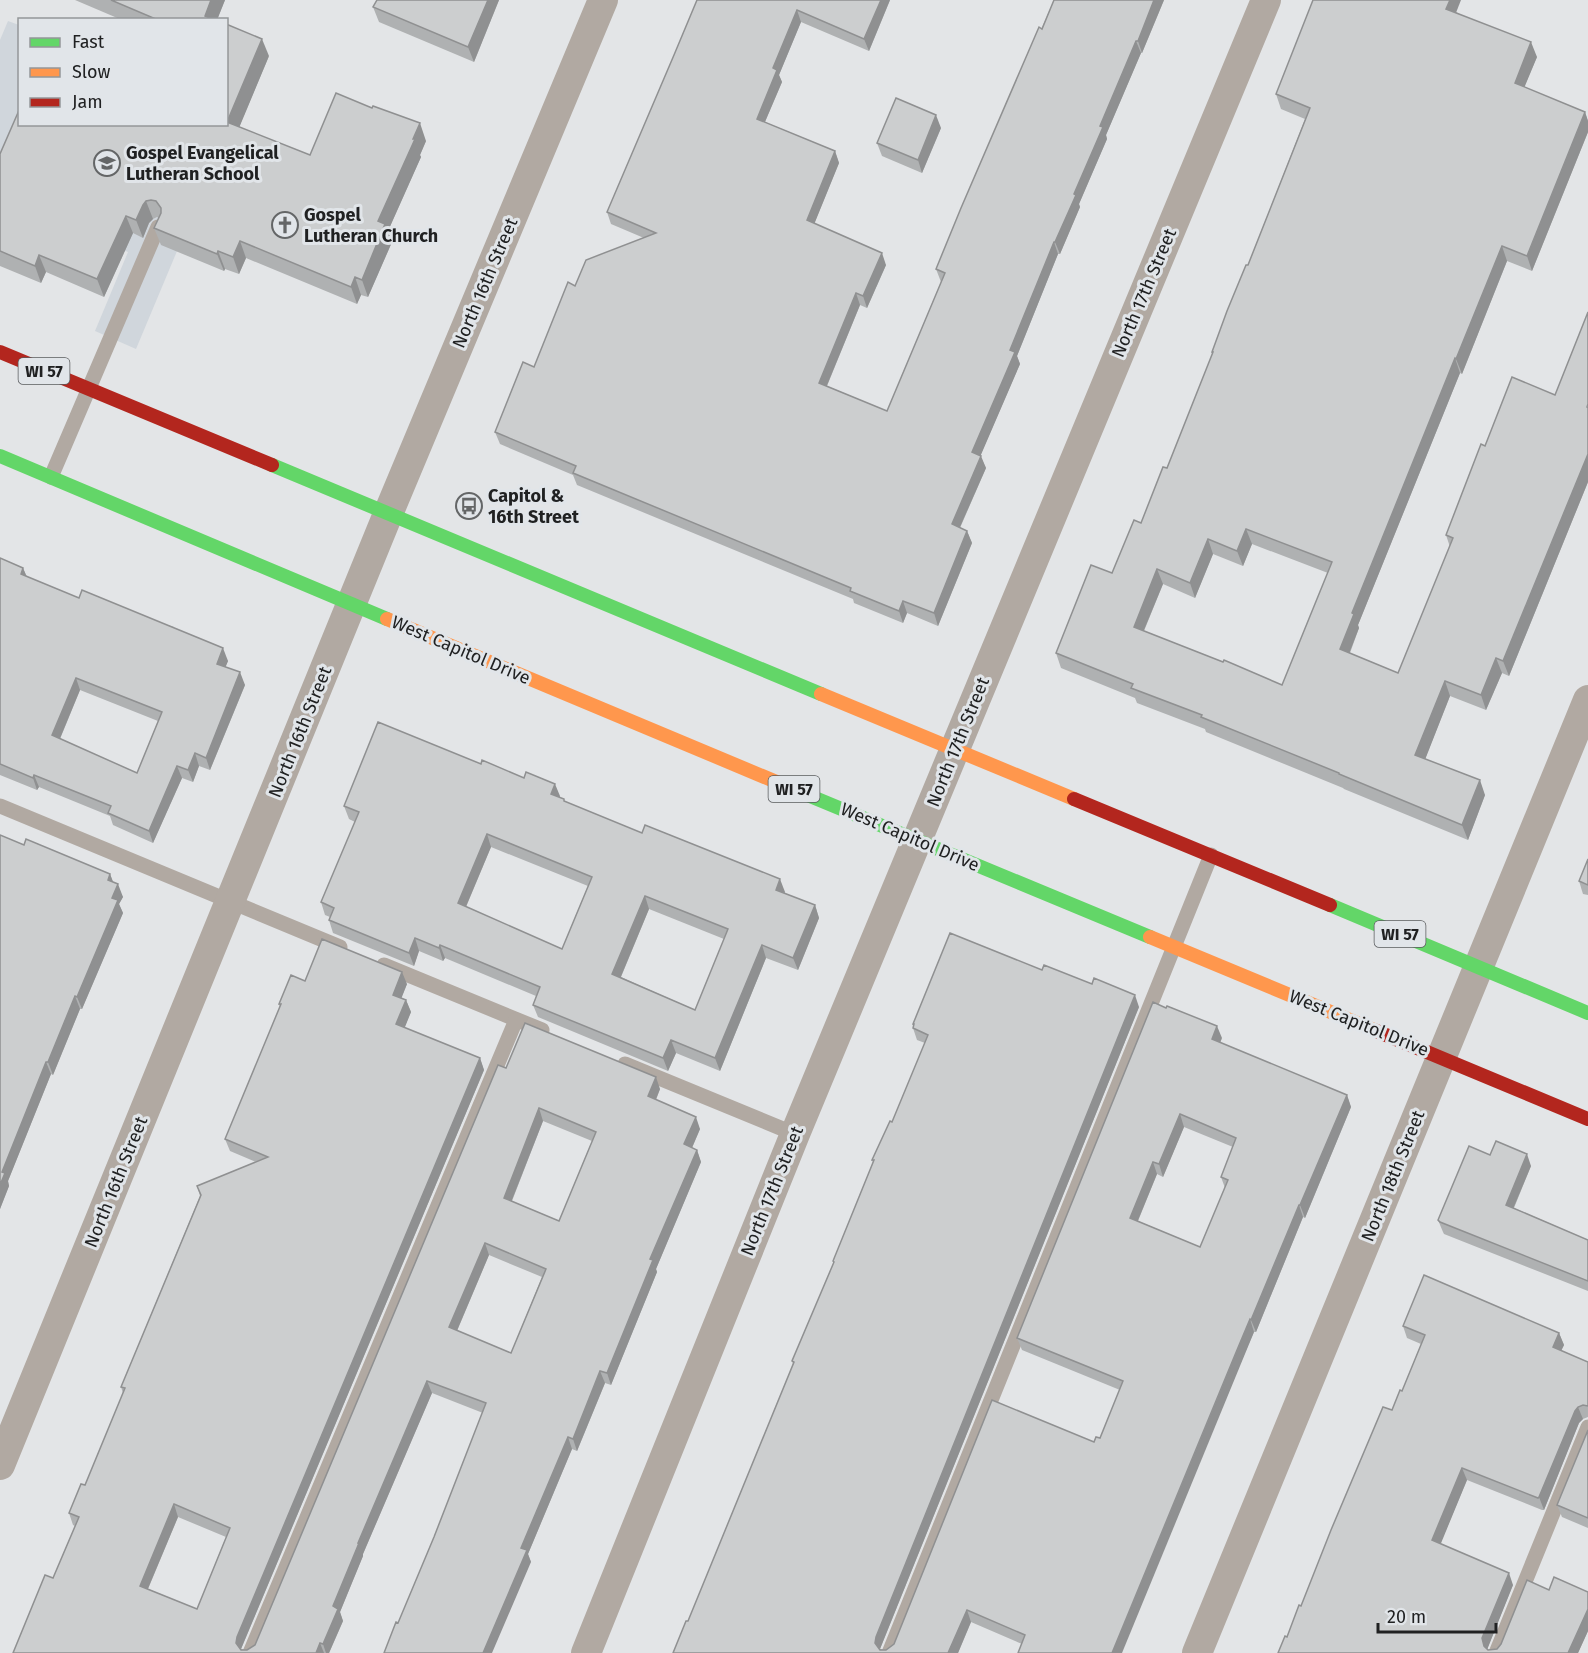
<svg xmlns="http://www.w3.org/2000/svg" width="1588" height="1653" font-family="'Fira Sans',sans-serif">
<style>
.built{fill:#d0d6dc}
.lines{fill:none;stroke-linecap:round;stroke-linejoin:round}
.lane{stroke:#b1a9a2;stroke-width:15}
.street{stroke:#b1a9a2;stroke-width:30}
.fast{stroke:#63d668;stroke-width:14}
.slow{stroke:#ff974d;stroke-width:14}
.jam{stroke:#b3261e;stroke-width:14}
.wall{fill:#afb1b2;fill-rule:evenodd}
.shaded-wall{fill:#8f9091}
.building{fill:#cccecf;stroke:#8f9091;stroke-width:1.5;fill-rule:evenodd}
.labels{text-anchor:middle;stroke-width:6;stroke-linejoin:round;paint-order:stroke}
.shield{fill:#e1e5e9;stroke:#5a5c5e;stroke-width:1.5}
.shield-label{font-size:16px;font-weight:bold;fill:#202122}
.poi-label{font-size:18px;font-weight:bold;fill:#202122;stroke:#e1e5e9;text-anchor:start}
.street-label{font-size:18px;fill:#202122;stroke:#e1e5e9}
</style>
<rect width="100%" height="100%" fill="#e3e5e7"/>
<polygon class="built" points="8,21 19,25 20,124 223,124 229,127 136,349 95,331 128,252 0,198 0,40"/>
<g class="lines">
<g class="lane">
<polyline points="51,477 158,227"/>
<polyline points="0,806 340,947"/>
<polyline points="384,965 542,1030"/>
<polyline points="625,1064 795,1134"/>
<polyline points="250,1653 516,1020"/>
<polyline points="889,1653 1211,855"/>
<polyline points="1496,1653 1588,1427"/>
</g>
<g class="street">
<polyline points="0,1465 388,514 603,0"/>
<polyline points="586,1653 795,1134 1266,0"/>
<polyline points="1197,1653 1588,700"/>
</g>
<g class="fast">
<polyline points="0,456 387,619"/>
<polyline points="272,465 821,694"/>
<polyline points="786,786 1150,937"/>
<polyline points="1330,905 1588,1013"/>
</g>
<g class="slow">
<polyline points="387,619 786,786"/>
<polyline points="821,694 1074,799"/>
<polyline points="1150,937 1374,1030"/>
</g>
<g class="jam">
<polyline points="0,352 272,465"/>
<polyline points="1074,799 1330,905"/>
<polyline points="1374,1030 1588,1119"/>
</g>
</g>
<g class="wall">
<polygon points="75,0 225,0 217,20 122,20"/>
<polygon points="377,0 499,0 474,62 379,22 373,7"/>
<polygon points="697,0 890,0 869,51 801,22 779,75 782,82 765,122 835,151 839,163 814,224 886,265 867,308 860,305 827,386 887,411 941,282 936,269 1054,0 1164,0 1142,53 1141,53 1106,135 1107,139 1079,204 1080,207 1060,254 1058,254 1017,356 1020,364 980,456 986,468 960,528 967,531 972,543 938,626 907,613 903,623 854,603 853,599 577,485 573,475 500,444 495,432 534,367 575,286 644,238 611,224 607,212 674,55"/>
<path d="M1456,12L1537,57L1524,87L1585,112L1588,121V132L1532,271L1507,261L1462,374L1460,373L1358,625L1359,628L1350,653L1398,673L1450,547L1446,535L1485,446L1555,395L1588,312V482L1509,676L1502,673L1486,710L1450,696L1425,759L1485,795L1468,840L1344,789L1343,788L1206,732L1205,729L1137,703L1135,698L1061,668L1056,653L1112,573L1141,523L1167,468L1213,354L1212,352L1248,265L1305,119L1281,109L1276,94ZM1252,544L1328,573L1282,685L1144,631L1163,584L1195,598L1213,554L1243,566Z"/>
<polygon points="269,56 239,127 310,155 426,141 420,155 421,157 388,231 392,242 368,297 361,295 357,304 246,258 239,274 225,269 224,271 161,245 154,228 159,218 157,217 153,219 149,223 143,238 133,233 104,297 46,272 41,283 0,266 0,154 226,124"/>
<polygon points="941,128 922,173 882,156 877,143"/>
<path d="M0,558L23,568L27,577L79,598L174,627V629L228,661L225,667L245,685L210,770L199,766L193,782L182,778L153,843L113,825L110,816L39,787L37,790L0,775ZM80,690L158,721L137,773L60,739Z"/>
<path d="M560,796V797L565,802L785,892L784,893L815,905L819,918L798,970L766,958L720,1071L676,1053L668,1071L538,1017L533,1005L536,996L445,958L443,961L419,951L414,966L333,933L329,920L330,917L325,915L321,902L355,822L349,819L344,806ZM491,847L588,886L562,949L466,907ZM649,909L724,939L695,1010L621,977Z"/>
<polygon points="0,835 24,845 110,874 113,882 123,897 119,904 123,913 82,1009 80,1009 53,1075 51,1074 8,1181 9,1186 0,1209"/>
<polygon points="1588,859 1588,895 1583,894 1579,881"/>
<path d="M1042,970L1139,1007L880,1649L886,1650L894,1644L1094,1442L1100,1438L1120,1390L1022,1350L1017,1338L1222,1038L1220,1043L1347,1095L1351,1107L1305,1218L1303,1217L1256,1332H1254L1241,1362L1022,1644L971,1622L958,1653H673L688,1621L793,1364L792,1361L833,1264V1261L873,1162L872,1160L892,1122L925,1043L917,1040L913,1028L914,1026L913,1024ZM1184,1127L1233,1147L1221,1177L1225,1188L1200,1247L1138,1221L1157,1174L1163,1177Z"/>
<path d="M305,981L407,984L401,998L406,1000L411,1012L404,1028L480,1058L484,1070L241,1649L247,1650L255,1645L506,1068L660,1089L656,1100L700,1129L692,1148L697,1150L701,1162L656,1269L657,1272L611,1385L605,1383L577,1451L572,1449L528,1554L531,1562L398,1623L434,1537L483,1413L432,1393L363,1554V1556L340,1612L343,1621L329,1653H13L53,1578L75,1526L73,1525L69,1513L85,1485L123,1393L121,1387L200,1196L197,1186L256,1162L230,1151L225,1139L280,1007L279,1004ZM543,1121L592,1141L559,1221L512,1201ZM489,1255L542,1277L511,1353L457,1331ZM178,1517L226,1537L197,1609L148,1589Z"/>
<polygon points="1490,1155 1531,1166 1514,1208 1588,1240 1588,1291 1444,1234 1443,1232 1438,1220"/>
<polygon points="1403,1326 1559,1333 1564,1345 1561,1351 1588,1362 1588,1417 1583,1419 1579,1423 1544,1510 1542,1510 1467,1480 1440,1544 1513,1585 1487,1649 1488,1650 1497,1649 1549,1590 1588,1592 1588,1631 1578,1653 1278,1653 1287,1637 1392,1410 1402,1391 1421,1344 1407,1338"/>
<polygon points="1588,1430 1588,1528 1562,1517 1557,1505"/>
</g>
<g class="shaded-wall">
<polygon points="211,0 225,0 217,20 206,20 205,16"/>
<polygon points="488,0 499,0 474,62 468,47"/>
<polygon points="881,0 890,0 869,51 864,39"/>
<polygon points="1154,0 1164,0 1142,53 1138,41"/>
<polygon points="1450,0 1461,0 1452,23 1446,9"/>
<polygon points="797,10 801,22 779,75 782,82 761,131 757,119 773,68"/>
<polygon points="262,39 269,56 234,140 227,122"/>
<polygon points="1136,41 1141,53 1106,135 1107,139 1079,204 1080,207 1060,254 1055,242 1100,126"/>
<polygon points="1531,42 1537,57 1520,98 1515,83"/>
<polygon points="1585,112 1588,121 1588,132 1532,271 1527,256"/>
<polygon points="936,115 941,128 922,173 918,160"/>
<polygon points="420,123 426,141 420,155 421,157 388,231 392,242 368,297 362,280 378,221"/>
<polygon points="835,151 839,163 811,232 807,220"/>
<polygon points="146,201 153,219 149,223 143,238 136,220 143,205"/>
<polygon points="126,216 133,233 104,297 97,279"/>
<polygon points="240,241 246,258 239,274 233,257"/>
<polygon points="1054,242 1058,254 1017,356 1020,364 977,464 972,452 1010,350"/>
<polygon points="1502,246 1507,261 1462,374 1456,359"/>
<polygon points="218,251 225,269 224,271 217,254"/>
<polygon points="882,253 886,265 867,308 863,296"/>
<polygon points="39,255 46,272 41,283 35,266"/>
<polygon points="355,277 361,295 357,304 351,287"/>
<polygon points="856,293 860,305 823,395 819,383"/>
<polygon points="1455,358 1460,373 1358,625 1359,628 1345,664 1340,649 1352,613"/>
<polygon points="1588,454 1588,482 1509,676 1503,661"/>
<polygon points="981,456 986,468 956,536 952,524"/>
<polygon points="1246,529 1252,544 1243,566 1237,551"/>
<polygon points="967,531 972,543 938,626 934,613"/>
<polygon points="1208,539 1213,554 1195,598 1190,583"/>
<polygon points="23,568 28,580 21,574"/>
<polygon points="1157,569 1163,584 1139,642 1134,627"/>
<polygon points="903,601 907,613 903,623 899,611"/>
<polygon points="223,648 228,661 222,676 217,664"/>
<polygon points="1496,658 1502,673 1486,710 1481,695"/>
<polygon points="240,672 245,685 210,770 206,758"/>
<polygon points="76,678 80,690 56,748 52,735"/>
<polygon points="1445,681 1450,696 1421,770 1415,755"/>
<polygon points="195,753 199,766 193,782 188,770"/>
<polygon points="177,766 182,778 153,843 149,831"/>
<polygon points="34,775 39,787 37,790 33,778"/>
<polygon points="1480,780 1485,795 1468,840 1462,825"/>
<polygon points="555,784 560,796 556,807 551,794"/>
<polygon points="487,834 491,847 462,916 458,903"/>
<polygon points="110,874 115,887 108,880"/>
<polygon points="780,879 785,892 780,903 776,890"/>
<polygon points="118,884 123,897 119,904 123,913 82,1009 77,997 112,898"/>
<polygon points="645,896 649,909 617,986 612,974"/>
<polygon points="815,905 819,918 798,970 793,958"/>
<polygon points="415,938 419,951 414,966 409,953"/>
<polygon points="440,945 445,958 443,961 439,948"/>
<polygon points="762,945 766,958 720,1071 715,1058"/>
<polygon points="402,972 407,984 398,1007 393,995"/>
<polygon points="1135,995 1139,1007 880,1649 875,1643 876,1637"/>
<polygon points="75,996 80,1009 53,1075 48,1062"/>
<polygon points="406,1000 411,1012 401,1037 396,1024"/>
<polygon points="1217,1026 1222,1038 1216,1052 1212,1039"/>
<polygon points="671,1040 676,1053 668,1071 663,1058"/>
<polygon points="480,1058 484,1070 241,1649 236,1643 237,1637"/>
<polygon points="46,1062 51,1074 8,1181 9,1186 0,1209 0,1185 2,1172"/>
<polygon points="656,1077 660,1089 652,1109 648,1096"/>
<polygon points="1347,1095 1351,1107 1305,1218 1300,1205"/>
<polygon points="539,1108 543,1121 508,1210 504,1198"/>
<polygon points="1180,1114 1184,1127 1163,1177 1159,1164"/>
<polygon points="696,1117 700,1129 688,1157 684,1144"/>
<polygon points="697,1150 701,1162 656,1269 657,1272 611,1385 607,1373 650,1259"/>
<polygon points="1527,1154 1531,1166 1510,1216 1506,1205"/>
<polygon points="1153,1162 1157,1174 1134,1230 1130,1218"/>
<polygon points="1299,1205 1303,1217 1256,1332 1251,1320"/>
<polygon points="485,1243 489,1255 453,1340 449,1327"/>
<polygon points="1250,1319 1254,1332 1122,1653 1112,1653"/>
<polygon points="1559,1333 1564,1345 1557,1359 1553,1347"/>
<polygon points="600,1371 605,1383 577,1451 573,1439"/>
<polygon points="427,1381 432,1393 363,1554 363,1556 340,1612 343,1621 329,1653 326,1653 323,1644 333,1606 358,1543"/>
<polygon points="1578,1407 1583,1419 1579,1423 1544,1510 1539,1497 1575,1411"/>
<polygon points="568,1437 572,1449 528,1554 531,1562 492,1653 483,1653 521,1548"/>
<polygon points="1462,1468 1467,1480 1437,1553 1432,1540"/>
<polygon points="174,1504 178,1517 144,1598 140,1586"/>
<polygon points="1509,1573 1513,1585 1487,1650 1484,1646 1482,1638"/>
<polygon points="1588,1609 1588,1631 1578,1653 1568,1653"/>
<polygon points="967,1610 971,1622 958,1653 948,1653"/>
<polygon points="320,1643 324,1653 316,1653"/>
</g>
<g class="building">
<polygon points="111,0 211,0 205,16 215,20 158,20"/>
<polygon points="377,0 488,0 468,47 373,7"/>
<polygon points="697,0 881,0 864,39 797,10 773,68 777,70 757,119 835,151 807,220 882,253 863,296 856,293 819,383 887,411 945,273 936,269 961,208 1039,27 1042,29 1054,0 1154,0 1138,41 1136,41 1100,126 1103,127 1074,194 1076,195 1055,242 1054,242 1010,350 1015,352 972,452 981,456 952,524 967,531 934,613 903,601 899,611 850,591 851,588 573,473 576,466 495,432 523,362 534,367 568,282 575,286 586,260 656,233 607,212 674,55"/>
<path d="M1313,0H1450L1446,9L1531,42L1515,83L1585,112L1527,256L1502,246L1456,359L1455,358L1352,613L1354,614L1340,649L1398,673L1453,538L1446,535L1481,444L1485,446L1512,377L1555,395L1588,312V404L1587,407L1588,408V454L1503,661L1496,658L1481,695L1445,681L1415,755L1480,780L1462,825L1339,774V773L1201,717L1202,715L1131,688L1133,684L1056,653L1091,565L1112,573L1134,520L1141,523L1163,467L1167,468L1213,352H1212L1227,311L1246,265H1248L1310,108L1276,94ZM1246,529L1332,562L1282,685L1224,660L1223,662L1134,627L1157,569L1190,583L1208,539L1237,551Z"/>
<polygon points="226,24 262,39 227,122 310,155 336,93 372,108 373,106 420,123 413,139 415,139 378,221 385,224 362,280 355,277 351,287 240,241 233,257 218,251 217,254 154,228 161,213 161,208 156,201 151,200 146,201 143,205 136,220 126,216 97,279 39,255 35,266 0,251 0,154 20,108 20,124 226,124"/>
<polygon points="896,98 936,115 918,160 877,143"/>
<path d="M0,558L23,568L21,574L79,598L82,590L223,648L217,664L240,672L206,758L195,753L188,770L177,766L149,831L108,813L111,806L34,775L33,778L0,764ZM76,678L162,712L137,773L52,735Z"/>
<path d="M378,722L481,764L482,760L524,778L526,772L555,784L551,794L564,799V801L642,833L645,825L780,879L776,890L815,905L793,958L762,945L715,1058L671,1040L663,1058L533,1005L540,987L440,945L439,948L415,938L409,953L329,920L334,908L321,902L359,812L344,806ZM487,834L592,877L562,949L458,903ZM645,896L728,929L695,1010L612,974Z"/>
<polygon points="0,835 24,845 26,839 110,874 108,880 118,884 112,898 118,900 77,997 75,996 48,1062 46,1062 2,1172 5,1173 0,1185"/>
<polygon points="1588,859 1588,885 1579,881"/>
<path d="M950,933L1042,970L1044,965L1092,984L1094,978L1135,995L876,1637L875,1643L880,1650H886L894,1644L992,1400L1094,1442L1096,1437L1100,1438L1123,1381L1017,1338L1153,1002L1166,1008L1167,1006L1217,1026L1212,1039L1347,1095L1300,1205H1299L1251,1320L1250,1319L1237,1350L1112,1653H1018L1025,1635L967,1610L948,1653H673L686,1621H688L794,1362L792,1361L834,1262L833,1261L874,1160H872L890,1121L892,1122L928,1035L913,1028L914,1024H913ZM1180,1114L1236,1138L1221,1177L1228,1180L1200,1247L1130,1218L1153,1162L1159,1164Z"/>
<path d="M322,939L402,972L393,995L406,1000L396,1024L480,1058L237,1637L236,1643L241,1650H247L255,1645L498,1065L506,1068L525,1023L656,1077L648,1096L696,1117L684,1144L697,1150L650,1259L653,1260L607,1373L600,1371L573,1439L568,1437L521,1548L527,1550L483,1653H384L396,1622L398,1623L434,1537L486,1403L427,1381L358,1543H359L333,1606L338,1609L323,1644L320,1643L316,1653H13L45,1575L53,1578L79,1517L69,1513L81,1484L85,1485L125,1388L121,1387L201,1195L197,1186L268,1157L225,1139L281,1004H279L291,975L305,981ZM539,1108L596,1132L559,1221L504,1198ZM485,1243L546,1269L511,1353L449,1327ZM174,1504L230,1528L197,1609L140,1586Z"/>
<polygon points="1496,1141 1527,1154 1506,1205 1588,1240 1588,1281 1440,1222 1438,1220 1469,1146 1490,1155"/>
<polygon points="1424,1275 1559,1333 1553,1347 1588,1362 1588,1406 1583,1405 1578,1407 1575,1411 1539,1497 1538,1498 1462,1468 1432,1540 1509,1573 1482,1638 1484,1646 1488,1650 1497,1649 1501,1644 1527,1580 1549,1590 1554,1577 1588,1592 1588,1609 1568,1653 1278,1653 1285,1636 1287,1637 1299,1605 1301,1606 1331,1530 1383,1407 1392,1410 1400,1390 1402,1391 1425,1335 1403,1326"/>
<polygon points="1588,1430 1588,1518 1557,1505"/>
</g>
<defs>
<symbol id="school-ring" viewBox="-11 -11 22 22"><circle r="9.5" fill="#e1e5e9" stroke="#646667" stroke-width="1.5"/><path d="M0-5L7-2L0 1L-7-2ZM-4 1L0 2.5L4 1V4Q0 6-4 4Z" fill="#646667"/></symbol>
<symbol id="church-ring" viewBox="-11 -11 22 22"><circle r="9.5" fill="#e1e5e9" stroke="#646667" stroke-width="1.5"/><path d="M-1.2-6h2.4v3.5h3.3v2.4h-3.3V6h-2.4V-.1h-3.3v-2.4h3.3Z" fill="#646667"/></symbol>
<symbol id="bus-ring" viewBox="-11 -11 22 22"><circle r="9.5" fill="#e1e5e9" stroke="#646667" stroke-width="1.5"/><path d="M-5-6H5V4H4V6H2V4H-2V6H-4V4H-5ZM-3.5-4V0h7V-4ZM-3.5 1.2v1.5H-2V1.2ZM2 1.2v1.5H3.5V1.2Z" fill="#646667"/></symbol>
</defs>
<g fill-rule="evenodd">
<use href="#school-ring" x="92" y="148" width="30" height="30"/>
<use href="#church-ring" x="270" y="210" width="30" height="30"/>
<use href="#bus-ring" x="454" y="491" width="30" height="30"/>
</g>
<g class="labels">
<g class="shield">
<rect x="18.5" y="358" width="51" height="26" rx="4.5"/>
<rect x="768.5" y="776" width="51" height="26" rx="4.5"/>
<rect x="1374.5" y="921" width="51" height="26" rx="4.5"/>
</g>
<g class="shield-label">
<text x="44" y="377">WI 57</text>
<text x="794" y="795">WI 57</text>
<text x="1400" y="940">WI 57</text>
</g>
<g class="poi-label">
<text x="126" y="159">Gospel Evangelical<tspan x="126" dy="21">Lutheran School</tspan></text>
<text x="304" y="221">Gospel<tspan x="304" dy="21">Lutheran Church</tspan></text>
<text x="488" y="502">Capitol &amp;<tspan x="488" dy="21">16th Street</tspan></text>
</g>
<g class="street-label">
<text transform="translate(485 283) rotate(-67)" y="6">North 16th Street</text>
<text transform="translate(1144 293) rotate(-67)" y="6">North 17th Street</text>
<text transform="translate(461 650) rotate(23)" y="6">West Capitol Drive</text>
<text transform="translate(300 732) rotate(-68)" y="6">North 16th Street</text>
<text transform="translate(958 742) rotate(-68)" y="6">North 17th Street</text>
<text transform="translate(910 837) rotate(23)" y="6">West Capitol Drive</text>
<text transform="translate(1359 1023) rotate(22)" y="6">West Capitol Drive</text>
<text transform="translate(1393 1176) rotate(-68)" y="6">North 18th Street</text>
<text transform="translate(116 1182) rotate(-68)" y="6">North 16th Street</text>
<text transform="translate(772 1191) rotate(-68)" y="6">North 17th Street</text>
</g>
</g>
<rect x="18" y="18" width="210" height="108" fill="#e1e5e9" stroke="#949799" stroke-width="1.5"/>
<rect x="30" y="38" width="30" height="9" fill="#63d668" stroke="#949799" stroke-width="1.5"/>
<text x="72" y="48" font-size="18" fill="#202122">Fast</text>
<rect x="30" y="68" width="30" height="9" fill="#ff974d" stroke="#949799" stroke-width="1.5"/>
<text x="72" y="78" font-size="18" fill="#202122">Slow</text>
<rect x="30" y="98" width="30" height="9" fill="#b3261e" stroke="#949799" stroke-width="1.5"/>
<text x="72" y="108" font-size="18" fill="#202122">Jam</text>
<path d="M1378 1623v9h118v-9" fill="none" stroke="#202122" stroke-width="3"/>
<text x="1387" y="1623" font-size="18" fill="#202122" stroke="#e1e5e9" stroke-width="4.5" paint-order="stroke">20 m</text>
</svg>
